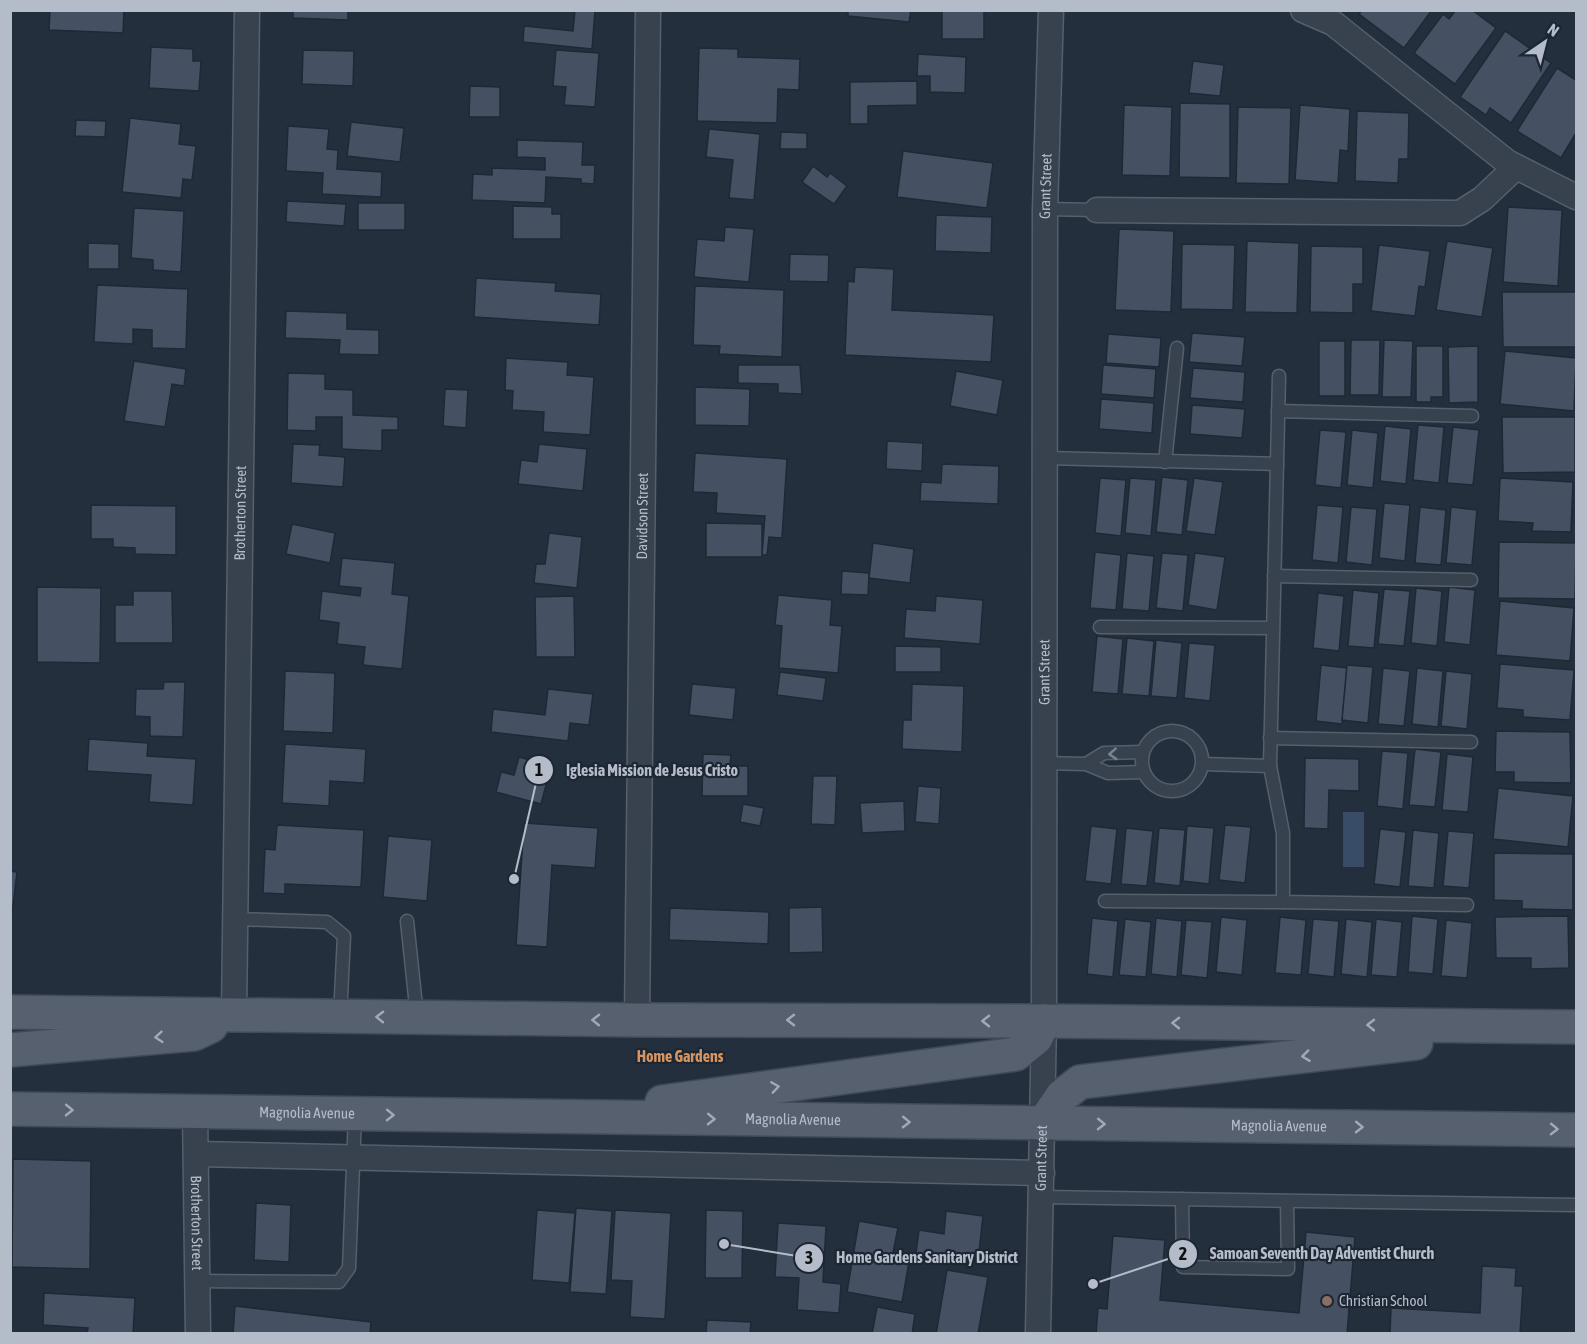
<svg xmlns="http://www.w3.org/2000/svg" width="1587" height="1344" font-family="'Asap Condensed',sans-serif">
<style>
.water{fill:#394c67}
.building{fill:#455162;stroke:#1f2835;stroke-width:1.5}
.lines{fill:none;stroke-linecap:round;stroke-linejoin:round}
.service-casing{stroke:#565f6c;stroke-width:15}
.minor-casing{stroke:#565f6c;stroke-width:27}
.primary-casing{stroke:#414a57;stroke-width:36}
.service{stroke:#38414e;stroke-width:12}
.minor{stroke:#38414e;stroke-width:24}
.primary{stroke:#56606e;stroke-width:33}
.oneway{stroke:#7c8592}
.oneway2{stroke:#a1aab7}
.education-dot{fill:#8d6e63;stroke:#1d2633;stroke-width:2}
.labels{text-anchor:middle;stroke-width:4.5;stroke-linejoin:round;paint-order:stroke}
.street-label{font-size:15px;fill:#b4bcc9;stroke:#1d2633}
.poi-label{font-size:15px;fill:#b4bcc9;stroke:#1d2633;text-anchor:start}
.neighbourhood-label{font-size:16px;font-weight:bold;fill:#d59563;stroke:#1d2633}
.leader{fill:none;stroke:#b4bcc9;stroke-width:2}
.callout-dot{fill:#b4bcc9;stroke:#1d2633;stroke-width:2}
.mark-label{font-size:18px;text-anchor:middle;font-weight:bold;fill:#111}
.callout-label{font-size:16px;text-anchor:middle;font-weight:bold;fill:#b4bcc9;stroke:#1d2633;stroke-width:4.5;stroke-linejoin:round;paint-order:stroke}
</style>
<rect width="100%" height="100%" fill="#242f3e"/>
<rect class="water" x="1343" y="812" width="21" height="55"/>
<g class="building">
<polygon points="50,10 124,10 123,33 49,30"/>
<polygon points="293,10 348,10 348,20 293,18"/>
<polygon points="575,10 595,10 592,49 523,42 524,26 573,31"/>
<polygon points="848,10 911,10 909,22 848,16"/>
<rect x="942" y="10" width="42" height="29"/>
<polygon points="1362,10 1432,10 1404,48 1359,14"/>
<polygon points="1456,10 1472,10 1496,28 1455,84 1414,53 1443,14 1449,19"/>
<polygon points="1505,31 1551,63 1511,123 1490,108 1486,115 1460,97"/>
<polygon points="151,47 193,49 193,61 201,61 199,91 149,88"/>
<polygon points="699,48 738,49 738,57 800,59 799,90 778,89 777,123 697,121"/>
<polygon points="303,50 354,51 353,86 302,84"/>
<polygon points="556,50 599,53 595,107 564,105 566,87 553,86"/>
<polygon points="918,54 966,57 965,93 930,92 930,76 917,76"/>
<polygon points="1193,61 1224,65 1220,96 1189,93"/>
<polygon points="1557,68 1576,80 1576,133 1561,158 1517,131"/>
<polygon points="917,81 917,105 868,106 868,124 850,124 850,82"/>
<polygon points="470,86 500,87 500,117 469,117"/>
<polygon points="1180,103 1230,104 1230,178 1179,177"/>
<polygon points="1124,105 1172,107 1170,176 1122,175"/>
<polygon points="1300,105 1350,109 1348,151 1340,150 1338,183 1295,180"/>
<polygon points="1238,107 1291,108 1289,184 1236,183"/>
<polygon points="1357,111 1409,113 1408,159 1399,159 1398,183 1355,181"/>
<polygon points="130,118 181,124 179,144 196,146 192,180 183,179 181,198 122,192"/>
<polygon points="76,120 106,121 105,137 75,136"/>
<polygon points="351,122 404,128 400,162 347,156"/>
<polygon points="288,126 329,129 327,149 338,150 337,169 382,172 381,197 322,194 323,173 286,171"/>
<polygon points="709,129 760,134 754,200 729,198 733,160 706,157"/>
<polygon points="781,132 807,133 807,149 780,149"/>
<polygon points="517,140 583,142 582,165 595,165 594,184 581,183 581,179 546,177 545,203 472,200 473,174 492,175 492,168 545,170 545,158 517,157"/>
<polygon points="903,151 993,163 987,208 897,197"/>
<polygon points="813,166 827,177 830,173 847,186 834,204 802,182"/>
<polygon points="287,201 346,204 344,226 286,222"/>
<rect x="358" y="203" width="47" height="27"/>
<polygon points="513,206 552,207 552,214 561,214 561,239 513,239"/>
<polygon points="1508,207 1562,210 1558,286 1503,282"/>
<polygon points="134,208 184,211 181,272 153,270 153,260 131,258"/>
<polygon points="936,215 992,217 991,253 935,251"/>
<polygon points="725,227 754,229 749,282 694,277 697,239 724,241"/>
<polygon points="1119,229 1174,231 1171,312 1115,310"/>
<polygon points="1247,241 1299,243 1297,313 1245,312"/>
<polygon points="1447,241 1493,248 1482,317 1436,310"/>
<polygon points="88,243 119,244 119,269 88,269"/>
<polygon points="1182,244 1235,245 1233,310 1181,309"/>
<polygon points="1379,245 1430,251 1425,287 1419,286 1415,316 1371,311"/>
<polygon points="1311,246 1363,247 1363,284 1353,284 1353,313 1310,312"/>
<polygon points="790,254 829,255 828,282 789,281"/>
<polygon points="855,267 894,269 892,310 994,315 991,362 845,355 848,281 854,282"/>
<polygon points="476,278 556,283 555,291 601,294 599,325 474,317"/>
<polygon points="97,285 188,289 186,349 152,348 152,330 133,329 133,344 94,342"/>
<polygon points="695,286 784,290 782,357 719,354 720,346 693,345"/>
<polygon points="1502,292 1576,292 1576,347 1503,347"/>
<polygon points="286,311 347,313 347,329 379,330 379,355 339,354 340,340 285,338"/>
<polygon points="1192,333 1245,337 1242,366 1189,362"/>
<polygon points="1108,334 1161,338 1159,367 1106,363"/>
<polygon points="1351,340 1380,340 1379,395 1350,395"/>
<polygon points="1384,340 1413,341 1411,397 1382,397"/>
<rect x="1319" y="341" width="26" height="55"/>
<polygon points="1416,346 1443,346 1443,397 1431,397 1431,402 1416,402"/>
<polygon points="1478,346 1478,402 1449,403 1448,347"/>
<polygon points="1505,351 1576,358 1574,411 1500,404"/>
<polygon points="506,358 568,362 567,375 594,377 590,435 543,432 544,412 512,410 513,391 505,390"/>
<polygon points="134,361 186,369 184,386 172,384 165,427 124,421"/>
<polygon points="738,365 800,365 802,394 778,393 778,384 738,383"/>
<polygon points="1103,365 1156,369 1154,398 1101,394"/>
<polygon points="1193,368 1245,372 1243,402 1190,398"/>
<polygon points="956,371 1003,380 997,415 950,406"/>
<polygon points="288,373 325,374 325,389 353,390 353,415 398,417 398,430 382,430 382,451 342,449 342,417 316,417 316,431 287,430"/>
<polygon points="695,387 750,389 749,426 695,425"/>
<polygon points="445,389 468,390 466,428 443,426"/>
<polygon points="1101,399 1154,403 1152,433 1099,429"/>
<polygon points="1192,405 1245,409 1242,438 1190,434"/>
<polygon points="1502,417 1575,417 1575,472 1503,473"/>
<polygon points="1418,425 1444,427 1439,483 1413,480"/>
<polygon points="1385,426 1411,429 1406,484 1380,481"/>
<polygon points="1453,427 1479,430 1473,485 1447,483"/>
<polygon points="1320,430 1346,432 1341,488 1315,485"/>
<polygon points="1352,430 1378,433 1373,488 1347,485"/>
<polygon points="887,441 923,443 922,471 886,469"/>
<polygon points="293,444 320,445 319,455 345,457 343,487 291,483"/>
<polygon points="539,444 587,449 583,491 518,484 521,460 537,462"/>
<polygon points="695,453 787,459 782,538 769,537 767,555 762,555 765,516 716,513 717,493 693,492"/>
<polygon points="942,464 999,466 998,504 920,501 921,482 941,483"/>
<polygon points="1162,477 1188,480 1182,535 1156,532"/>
<polygon points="1100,478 1126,480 1121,536 1095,533"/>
<polygon points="1130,478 1156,480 1151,536 1125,533"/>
<polygon points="1194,478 1223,482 1215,535 1186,531"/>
<polygon points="1500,478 1573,482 1571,532 1532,531 1533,523 1498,521"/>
<polygon points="1384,503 1410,505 1405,561 1379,558"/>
<polygon points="91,505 176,506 176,555 135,554 135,548 113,547 113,539 91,539"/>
<polygon points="1317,505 1343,507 1338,563 1312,560"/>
<polygon points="1351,507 1377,509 1372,565 1346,562"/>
<polygon points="1420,507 1446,510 1441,565 1415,563"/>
<polygon points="1451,507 1477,510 1472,565 1446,563"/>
<polygon points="706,523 762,524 762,557 706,557"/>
<polygon points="292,524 335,533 330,563 286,554"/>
<polygon points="549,533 582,537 577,588 534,583 536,564 545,564"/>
<polygon points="1499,542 1576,543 1575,599 1498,598"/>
<polygon points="873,543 914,549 910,583 869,578"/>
<polygon points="1095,552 1121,555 1116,610 1090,608"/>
<polygon points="1127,553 1154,556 1149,611 1122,609"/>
<polygon points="1162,553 1188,555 1183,611 1156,608"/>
<polygon points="1195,553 1225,557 1217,610 1188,605"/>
<polygon points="342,558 395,563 392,594 409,596 402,669 363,665 365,647 337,644 339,623 319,620 322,591 360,596 361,588 339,586"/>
<polygon points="842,571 869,573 868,595 841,594"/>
<polygon points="37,587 101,588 100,663 37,662"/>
<polygon points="1449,587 1475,590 1470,645 1444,642"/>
<polygon points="1416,588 1442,591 1437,646 1411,643"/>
<polygon points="1384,589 1410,591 1404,646 1378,644"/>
<polygon points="1353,590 1379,593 1374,648 1348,646"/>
<polygon points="133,591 172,591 173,643 115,643 115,605 133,605"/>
<polygon points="1318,593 1344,596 1339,651 1313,648"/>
<polygon points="778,595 832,600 830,625 842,626 838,673 779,668 782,626 775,625"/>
<polygon points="574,596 575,657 536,657 535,597"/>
<polygon points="936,596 983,600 980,644 904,638 906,609 935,611"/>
<polygon points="1500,601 1574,608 1570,661 1496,655"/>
<polygon points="1097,636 1123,639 1118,694 1092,692"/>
<polygon points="1127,638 1154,641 1149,696 1122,694"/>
<polygon points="1156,640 1182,643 1177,698 1151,696"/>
<polygon points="1189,643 1215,645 1210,701 1184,698"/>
<polygon points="895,646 941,647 941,672 895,672"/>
<polygon points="1500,664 1574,670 1570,720 1523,717 1523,710 1497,708"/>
<polygon points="1321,665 1347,668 1342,724 1316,721"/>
<polygon points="1347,665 1373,667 1368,723 1342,720"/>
<polygon points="1383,668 1410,671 1404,726 1378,724"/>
<polygon points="1417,668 1443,671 1438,727 1412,724"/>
<polygon points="285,671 335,673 333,733 283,731"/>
<polygon points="1446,671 1472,674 1467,729 1441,726"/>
<polygon points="780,672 826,678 823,701 777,695"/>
<polygon points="164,682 185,682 183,737 150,736 150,717 135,716 136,689 163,689"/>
<polygon points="692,684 736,688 733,720 689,715"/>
<polygon points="912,684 964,686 962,752 902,749 903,720 911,720"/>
<polygon points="548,689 593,694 589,725 570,723 568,741 491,732 493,709 545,715"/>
<polygon points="1496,731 1570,732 1571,783 1514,782 1514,772 1495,772"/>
<polygon points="89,739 148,743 147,756 196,759 193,805 149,802 151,775 87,771"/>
<polygon points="285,744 366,749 364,783 330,781 329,806 282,803"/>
<polygon points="1415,749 1441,752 1435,807 1409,805"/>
<polygon points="1382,751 1408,753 1403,809 1377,806"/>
<polygon points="703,754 731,755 730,766 748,766 748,796 702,796"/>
<polygon points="1447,754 1473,757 1468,812 1442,810"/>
<polygon points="519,757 551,766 541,804 496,792 501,772 514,775"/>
<polygon points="1305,758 1359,759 1359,791 1329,790 1328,829 1304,828"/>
<polygon points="813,776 837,776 835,825 811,824"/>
<polygon points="918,786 941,788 939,824 915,822"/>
<polygon points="1498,788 1573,796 1568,847 1493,839"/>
<polygon points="904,801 905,831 862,833 860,803"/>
<polygon points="743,804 764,808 760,826 740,822"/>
<polygon points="524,823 598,828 595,868 552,865 547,947 516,945"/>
<polygon points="277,825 364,830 361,887 285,884 285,894 263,893 265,849 275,850"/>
<polygon points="1225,825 1251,827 1245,883 1219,880"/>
<polygon points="1091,826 1117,829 1111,884 1085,881"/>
<polygon points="1187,826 1214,828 1209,884 1183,881"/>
<polygon points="1126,828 1153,831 1147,886 1121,884"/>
<polygon points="1159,828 1185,830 1180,886 1154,883"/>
<polygon points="1380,829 1406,832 1400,887 1374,884"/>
<polygon points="1413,830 1439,833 1434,888 1408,886"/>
<polygon points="1448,831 1474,833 1469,888 1443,886"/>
<polygon points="388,836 432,840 427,901 383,897"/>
<polygon points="1494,853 1573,854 1573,910 1522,909 1522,901 1494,900"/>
<polygon points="10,871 17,872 10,931"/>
<polygon points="822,907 823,952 789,953 789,908"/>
<polygon points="670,908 769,912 768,944 669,940"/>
<polygon points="1412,916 1438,919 1433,974 1408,972"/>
<polygon points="1568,916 1569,968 1531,969 1531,958 1496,958 1495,917"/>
<polygon points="1221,917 1247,920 1242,975 1216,972"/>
<polygon points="1280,917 1306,920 1301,975 1275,973"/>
<polygon points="1092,918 1118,921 1113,977 1087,974"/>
<polygon points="1156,918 1182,921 1177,977 1151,974"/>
<polygon points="1125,919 1151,922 1146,977 1119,975"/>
<polygon points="1313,919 1339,921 1334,977 1308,974"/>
<polygon points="1346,919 1372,922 1367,977 1341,974"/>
<polygon points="1376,919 1402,922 1397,977 1371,975"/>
<polygon points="1186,920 1212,922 1207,978 1181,975"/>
<polygon points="1446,920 1472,923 1467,978 1441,976"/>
<polygon points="13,1159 91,1161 90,1269 12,1267"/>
<polygon points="256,1203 291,1205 289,1262 254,1260"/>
<polygon points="576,1208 612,1211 606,1294 570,1292"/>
<polygon points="537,1210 575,1213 569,1283 532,1280"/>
<polygon points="615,1210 671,1213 665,1319 630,1317 632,1281 611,1280"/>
<polygon points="706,1210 743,1211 742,1278 705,1278"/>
<polygon points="946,1211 983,1216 978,1260 916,1253 919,1230 944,1234"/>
<polygon points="859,1221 898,1228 893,1253 910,1256 902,1302 847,1292"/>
<polygon points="778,1223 826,1226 823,1282 841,1284 839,1313 797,1310 799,1278 775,1277"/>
<polygon points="1306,1232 1355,1237 1347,1334 1096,1334 1098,1308 1107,1309 1113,1236 1165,1240 1160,1300 1299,1313"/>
<polygon points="1482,1266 1516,1268 1515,1286 1523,1286 1520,1334 1390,1334 1391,1308 1480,1313"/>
<polygon points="947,1270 988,1277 978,1334 936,1334"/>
<polygon points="44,1293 135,1298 133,1334 87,1334 88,1328 43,1325"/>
<polygon points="235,1306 371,1322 370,1334 233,1334"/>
<polygon points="877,1307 915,1314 912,1334 872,1334"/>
<polygon points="707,1320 751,1322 750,1334 706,1334"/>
</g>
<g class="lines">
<defs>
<g id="service">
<polyline points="1045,209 1097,210"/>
<polyline points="1278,411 1472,416"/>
<polyline points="1046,458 1277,464"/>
<polyline points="1165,462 1177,348"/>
<polyline points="1274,576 1471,580"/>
<polyline points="1100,627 1273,628"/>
<circle cx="1172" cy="761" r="30"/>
<polyline points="1270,738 1471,742"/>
<polyline points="1043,763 1086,764 1108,773 1144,772"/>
<polyline points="1086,764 1104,753 1143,752"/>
<polyline points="1203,764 1270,766 1279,376"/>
<polyline points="1270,766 1283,833 1283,902 1467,905"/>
<polyline points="1105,901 1283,902"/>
<polyline points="235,919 327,922 344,936 340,1016"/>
<polyline points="407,921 417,1016"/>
<polyline points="1041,1197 1576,1205"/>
<polyline points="1182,1199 1183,1267 1288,1269 1287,1201"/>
<polyline points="197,1281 339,1282 349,1268 355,1115"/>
</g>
<g id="minor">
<polyline points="1303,10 1333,23 1507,162 1576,197"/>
<polyline points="1097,210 1460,213 1482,199 1516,167"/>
<path id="s1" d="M234,1014L247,10"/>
<path id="s2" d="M637,1020L648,10"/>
<path id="s3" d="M195,1112L198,1334"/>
<polyline points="196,1154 1042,1173"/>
<path id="s4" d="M1038,1334L1044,1021L1045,209L1051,10"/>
</g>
<g id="primary">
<polyline points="10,1012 637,1020 1044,1021 1576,1027"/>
<polyline points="10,1050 194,1034 211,1026"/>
<polyline points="662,1102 1016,1054 1036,1038 1044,1021"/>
<path id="s5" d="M10,1109L1576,1130"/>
<polyline points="1043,1124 1062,1096 1080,1082 1416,1043"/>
</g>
</defs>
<use href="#service" class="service-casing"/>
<use href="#minor" class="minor-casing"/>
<use href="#primary" class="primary-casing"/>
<use href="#service" class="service"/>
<use href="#minor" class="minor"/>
<use href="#primary" class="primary"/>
</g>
<defs><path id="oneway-chevron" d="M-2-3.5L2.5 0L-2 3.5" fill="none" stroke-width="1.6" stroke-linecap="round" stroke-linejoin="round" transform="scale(1.5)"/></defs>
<use class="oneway" href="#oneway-chevron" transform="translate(1113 754) rotate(176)"/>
<g class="oneway2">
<use href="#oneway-chevron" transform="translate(380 1017) rotate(-179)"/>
<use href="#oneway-chevron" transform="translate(596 1020) rotate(-179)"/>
<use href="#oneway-chevron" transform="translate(791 1020) rotate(-180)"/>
<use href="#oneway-chevron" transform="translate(986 1021) rotate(-180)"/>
<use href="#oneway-chevron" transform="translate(1176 1023) rotate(-179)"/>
<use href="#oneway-chevron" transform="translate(1371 1025) rotate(-179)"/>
<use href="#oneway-chevron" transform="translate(159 1037) rotate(175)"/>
<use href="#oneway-chevron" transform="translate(1306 1056) rotate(173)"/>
<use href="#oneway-chevron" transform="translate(775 1087) rotate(-8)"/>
<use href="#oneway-chevron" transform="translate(69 1110) rotate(1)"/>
<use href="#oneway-chevron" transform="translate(390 1115) rotate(1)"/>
<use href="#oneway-chevron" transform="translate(711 1119) rotate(1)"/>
<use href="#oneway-chevron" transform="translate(906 1122) rotate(1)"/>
<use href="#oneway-chevron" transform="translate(1101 1124) rotate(1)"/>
<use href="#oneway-chevron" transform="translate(1359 1127) rotate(1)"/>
<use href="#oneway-chevron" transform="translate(1554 1129) rotate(1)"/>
</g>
<circle class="education-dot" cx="1327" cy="1301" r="6"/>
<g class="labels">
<g class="street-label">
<text dy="5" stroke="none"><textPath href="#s4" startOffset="1148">Grant Street</textPath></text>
<text dy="5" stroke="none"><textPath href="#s1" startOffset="501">Brotherton Street</textPath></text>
<text dy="5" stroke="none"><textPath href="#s2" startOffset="504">Davidson Street</textPath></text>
<text dy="5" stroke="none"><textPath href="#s4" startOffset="662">Grant Street</textPath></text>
<text dy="5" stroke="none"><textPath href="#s5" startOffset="297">Magnolia Avenue</textPath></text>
<text dy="5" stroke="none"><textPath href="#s5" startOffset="783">Magnolia Avenue</textPath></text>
<text dy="5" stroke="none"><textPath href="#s5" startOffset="1269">Magnolia Avenue</textPath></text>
<text dy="5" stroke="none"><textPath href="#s4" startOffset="176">Grant Street</textPath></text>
<text dy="5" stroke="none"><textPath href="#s3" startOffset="111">Brotherton Street</textPath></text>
</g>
<g class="poi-label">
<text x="1339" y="1306">Christian School</text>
</g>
<g class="neighbourhood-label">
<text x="680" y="1062">Home Gardens</text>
</g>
</g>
<path class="leader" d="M514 879L539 770M1093 1284L1183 1254M724 1244L809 1258"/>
<g class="callout-dot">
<circle cx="514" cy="879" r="6"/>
<circle cx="1093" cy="1284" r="6"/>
<circle cx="724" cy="1244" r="6"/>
<circle cx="539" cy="770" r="15"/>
<circle cx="1183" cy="1254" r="15"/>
<circle cx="809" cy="1258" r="15"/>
</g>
<g class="mark-label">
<text x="539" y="776">1</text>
<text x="1183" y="1260">2</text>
<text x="809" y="1264">3</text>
</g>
<g class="callout-label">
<text x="652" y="776">Iglesia Mission de Jesus Cristo</text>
<text x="1322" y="1259">Samoan Seventh Day Adventist Church</text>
<text x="927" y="1263">Home Gardens Sanitary District</text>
</g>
<rect width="1587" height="1344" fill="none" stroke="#b4bcc9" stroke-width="24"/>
<g transform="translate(1545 42) rotate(35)" stroke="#1d2633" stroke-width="4.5" paint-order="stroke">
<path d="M0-4.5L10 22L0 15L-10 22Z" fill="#b4bcc9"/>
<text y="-9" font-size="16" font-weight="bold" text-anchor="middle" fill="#b4bcc9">N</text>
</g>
</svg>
